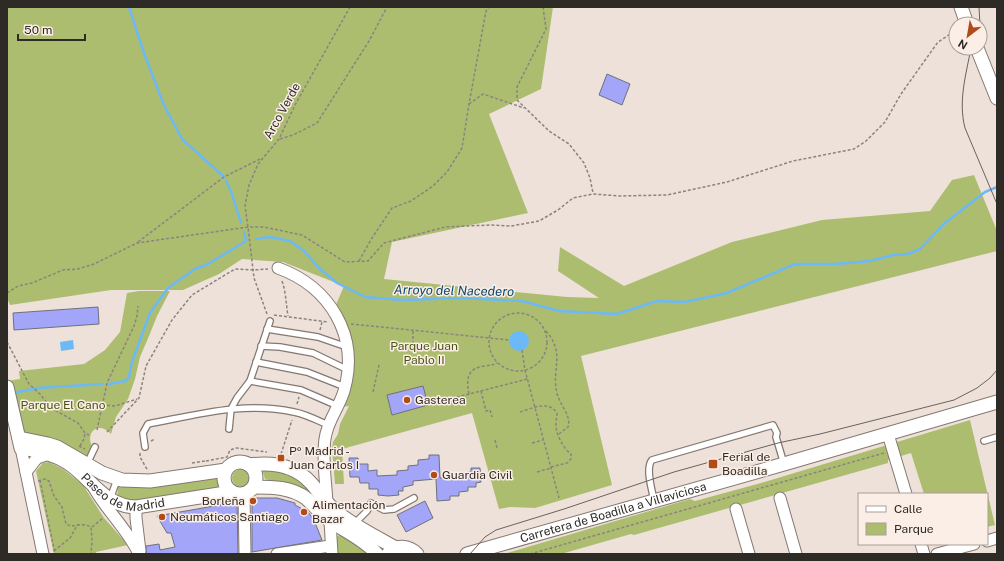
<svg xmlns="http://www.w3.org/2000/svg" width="1004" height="561" font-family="'Public Sans',sans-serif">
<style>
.green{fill:#adbd70}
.water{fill:#6bb9f6}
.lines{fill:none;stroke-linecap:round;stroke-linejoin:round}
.stream{stroke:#6bb9f6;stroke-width:2.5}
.building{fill:#a3a6f8;stroke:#6f707b}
.service-casing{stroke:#847871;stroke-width:8}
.minor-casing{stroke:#847871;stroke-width:13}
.tertiary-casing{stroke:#847871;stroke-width:15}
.path{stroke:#8b837d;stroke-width:1.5;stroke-dasharray:3 2;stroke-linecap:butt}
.service{stroke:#fff;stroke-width:5.5}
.minor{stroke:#fff;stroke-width:11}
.tertiary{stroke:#fff;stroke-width:13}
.tram{stroke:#69635d;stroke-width:1}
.poi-dot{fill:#b04c18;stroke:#fbeee6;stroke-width:1.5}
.labels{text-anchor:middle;stroke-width:3;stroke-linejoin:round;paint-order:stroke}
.street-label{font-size:12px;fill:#2e2a26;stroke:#fbeee6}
.park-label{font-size:12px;fill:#4a5513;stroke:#fbeee6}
.poi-label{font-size:12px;fill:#2e2a26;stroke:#fbeee6;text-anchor:start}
.water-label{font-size:13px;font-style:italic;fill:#0a476f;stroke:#fbeee6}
</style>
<rect width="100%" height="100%" fill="#ede1d9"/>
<g class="green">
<polygon points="7,7 553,7 541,89 489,114 528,213 392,242 384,279 567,297 599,298 558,271 560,247 624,286 732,242 822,220 930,211 952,180 974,175 997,231 997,251 581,356 612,485 535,508 510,507 499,509 472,413 342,449 344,484 335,484 332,448 333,442 338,434 340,424 349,406 342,407 349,387 335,307 344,286 283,262 242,259 219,274 183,290 111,290 10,305 7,298"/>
<path d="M139,291H170L157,316L149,336L140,357L135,379L128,399L116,417L111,434C98,420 84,433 93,448L87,462L20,437L7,381L20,379L19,371L84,364L105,350L120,332L127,293Z"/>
<polygon points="970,420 995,525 987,527 987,494 924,494 911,453 888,460 888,463 634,535 631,534 561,554 504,554 690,499 695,501 761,483"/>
<polygon points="49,462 63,469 83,485 104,518 128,545 96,552 96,554 54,554 36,471 43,463"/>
<polygon points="262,469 276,470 297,477 320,500 296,488 265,479"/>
<circle cx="241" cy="478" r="9"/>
<path d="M218,476L222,489L142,502L117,498L118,487C153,488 184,484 218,476Z"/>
<polygon points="340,534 366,551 369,554 338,554 336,538"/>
</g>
<g class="water">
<circle cx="519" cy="341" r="10"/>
<polygon points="73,340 74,349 61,351 60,342"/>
</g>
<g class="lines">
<g class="stream">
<polyline points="129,7 144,53 163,103 182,139 224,177"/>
<polyline points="226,181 231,191 241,223"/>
<polyline points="256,239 270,237 290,241 304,251 319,268 337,283 365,297 403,300 463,298 522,301 559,311 617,314 657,301 685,302 727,293 795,264 836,264 870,261 893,255 908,254 920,249 945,223 985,192 997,187"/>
<polyline points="109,384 126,381 129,377 132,362 150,313 168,288 195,269 208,264 246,241 244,232"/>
<polyline points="13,393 38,388 102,384"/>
</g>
</g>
<g class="building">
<polygon points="607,74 630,84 622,105 599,95"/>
<polygon points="98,307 99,324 14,330 13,313"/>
<polygon points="423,386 428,405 392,415 387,395"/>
<polygon points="429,455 439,455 440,478 463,477 462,473 471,472 471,468 480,468 481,482 476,483 476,487 468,487 468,491 459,492 459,496 450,496 450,500 437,501 436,479 413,481 413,485 403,487 403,491 398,491 399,495 388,496 378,495 378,489 369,489 369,483 360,483 359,477 350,477 349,458 358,458 359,464 368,464 368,471 377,470 377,476 397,475 397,471 408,470 408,466 418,465 418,460 429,459"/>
<polygon points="252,498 277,498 295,503 295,505 308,512 314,520 322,540 252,552"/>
<polygon points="425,501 433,518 406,532 397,515"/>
<polygon points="237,502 238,554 146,554 146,546 159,544 160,550 175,547 171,533 167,533 157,516"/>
</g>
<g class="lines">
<defs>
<g id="service">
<polyline points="267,329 318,337 347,347"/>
<polyline points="261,346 280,347 313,353 348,370"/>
<polyline points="256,362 307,372 345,387"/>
<polyline points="250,381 301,390 338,406"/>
<polyline points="229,429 231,409 237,398 250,381 270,321"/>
<polyline points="984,441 997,437"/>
<path d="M145,447L143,433L148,424C196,415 244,401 294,412C305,414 317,420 328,425"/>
<polyline points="87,464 95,447"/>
<polyline points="110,499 115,485 120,481"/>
<path d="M654,500C652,490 645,468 652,460L773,425L777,433L776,437L784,464"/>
<polyline points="354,524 367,511 371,503 384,510 394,509 414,498"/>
</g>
<g id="minor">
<path d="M278,268C330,287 360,336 344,391C339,408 327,421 325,439C322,460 326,482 327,503"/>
<polyline points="888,434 906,494"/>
<polyline points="21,448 43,554"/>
<polyline points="26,472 37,458 49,454"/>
<path d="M94,488C107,511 128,530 139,554"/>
<polyline points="244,494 245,554"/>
<polyline points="780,498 796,554"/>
<polyline points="136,507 136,518 140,551"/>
<polyline points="736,509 749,554"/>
<polyline points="330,521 332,554"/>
<polyline points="987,541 997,538"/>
<polyline points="921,544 924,554"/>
<polyline points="277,554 330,546"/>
<polyline points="937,554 974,544"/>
</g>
<g id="tertiary">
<polyline points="961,7 967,24"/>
<polyline points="977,48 997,98"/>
<path id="s1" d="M7,387L21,448C37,450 54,454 68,463C92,479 104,506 136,507L232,492"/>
<polyline points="19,438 48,444 57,447 102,473 122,480 150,481 226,470"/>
<circle cx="240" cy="478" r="16"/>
<path d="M249,465C272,462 295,465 311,483C320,493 327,505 338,513C356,527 376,537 396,548"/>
<path d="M254,487C272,487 292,487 307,499C315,506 322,516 332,522C347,532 365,540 377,554"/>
<path d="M388,554C396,544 409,546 417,554"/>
<path id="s2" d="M467,554L784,464L997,402"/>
</g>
</defs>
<use href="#service" class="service-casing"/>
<use href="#minor" class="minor-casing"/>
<use href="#tertiary" class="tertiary-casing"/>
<g class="path">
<polyline points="543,7 546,29 517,87 517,100 549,131 569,144 584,163 590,178 593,193"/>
<polyline points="469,104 483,94 524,108"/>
<polyline points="280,139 293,135 317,123 369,41 387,7"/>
<polyline points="138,242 224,177 262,158"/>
<polyline points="359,261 372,238 392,208 411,201 433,186 447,172 462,148 469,104 486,11 489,7"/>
<path d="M282,281C286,292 286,304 288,316"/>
<polyline points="7,293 18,286 32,283 63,270 78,269 94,264 137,243 248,227 264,227 302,235 345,262 368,261 384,243 445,227 490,225 511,226 539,221 558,210 573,198 593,194 620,196 667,195 727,182 793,161 854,149 866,141 885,122 901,94 938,42 952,33 956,32"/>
<circle cx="518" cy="342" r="29"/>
<polyline points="267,314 254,278 248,227 245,206 249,185 258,164 279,139 295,105 350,7"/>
<polyline points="274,315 328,322"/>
<polyline points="351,324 509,340"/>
<polyline points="320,330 322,322"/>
<path d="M546,331C566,354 551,368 557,393C559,404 572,416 568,427L559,434"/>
<polyline points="7,342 29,384 40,394 51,408 78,423 85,433 91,436"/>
<polyline points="413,349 413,331"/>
<polyline points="522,350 525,370 559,498"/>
<polyline points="481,391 486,411 490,410 492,417"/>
<polyline points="373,392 379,365"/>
<path d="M469,394C466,379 467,368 485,366C490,365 493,365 497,363"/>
<polyline points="442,401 527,379"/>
<polyline points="297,404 299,397"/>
<polyline points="102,405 115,406 137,399"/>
<path d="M520,412C533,408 548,400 557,413C557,417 556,420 556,423C555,433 563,448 571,454V459L567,463L551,467"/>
<polyline points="97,430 107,383 134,326 137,316 138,306"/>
<polyline points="107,432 139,398 146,366 172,320 192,295 235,269 253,270 268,269"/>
<polyline points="495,440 497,448"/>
<polyline points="151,441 155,439"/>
<polyline points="532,443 543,440"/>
<polyline points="79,446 85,449"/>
<polyline points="80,446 84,439 85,433"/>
<polyline points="140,453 140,457 148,471"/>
<polyline points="281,454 292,420"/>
<polyline points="206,461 227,457 230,450 236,448 267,452"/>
<polyline points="192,463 205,461"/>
<polyline points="537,472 551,468"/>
<polyline points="40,480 55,554"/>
<path d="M38,481L45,479L49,481L54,496L62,507L66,524C75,529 79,521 91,527L92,540L91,554"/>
<polyline points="92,527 103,518"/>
<polyline points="54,551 70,538 78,524"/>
<polyline points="530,554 884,453"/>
</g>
<use href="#service" class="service"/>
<use href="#minor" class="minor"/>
<use href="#tertiary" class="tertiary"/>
<g class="tram">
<polyline points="979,7 980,25"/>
<path d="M971,48C966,75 958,101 965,128L997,204"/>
<polyline points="470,554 485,537 496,530 564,509 674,472 778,443 820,434 954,400 977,388 990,378 997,370"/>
</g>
</g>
<g class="poi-dot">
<circle cx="407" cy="400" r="4"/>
<rect x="277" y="454" width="8" height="8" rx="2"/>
<rect x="708" y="459" width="10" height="10" rx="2"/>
<circle cx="434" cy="475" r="4"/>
<circle cx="253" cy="501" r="4"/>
<circle cx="304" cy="512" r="4"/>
<circle cx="162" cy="517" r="4"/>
</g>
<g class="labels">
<g class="street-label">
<text transform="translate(282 111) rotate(-61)" y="4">Arco Verde</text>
<text dy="4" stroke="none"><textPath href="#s1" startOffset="178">Paseo de Madrid</textPath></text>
<text dy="4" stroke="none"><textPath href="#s2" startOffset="152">Carretera de Boadilla a Villaviciosa</textPath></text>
</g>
<g class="park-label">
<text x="424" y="350">Parque Juan<tspan x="424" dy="14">Pablo II</tspan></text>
<text x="63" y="409">Parque El Cano</text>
</g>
<g class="poi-label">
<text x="415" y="404">Gasterea</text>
<text x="289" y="455">Pº Madrid -<tspan x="289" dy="14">Juan Carlos I</tspan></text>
<text x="722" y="461">Ferial de<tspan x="722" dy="14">Boadilla</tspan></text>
<text x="442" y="479">Guardia Civil</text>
<text x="245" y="505" text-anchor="end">Borleña</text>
<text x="312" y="509">Alimentación<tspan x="312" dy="14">Bazar</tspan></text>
<text x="170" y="521">Neumáticos Santiago</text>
</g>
<g class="water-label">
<text transform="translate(454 290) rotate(1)" y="5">Arroyo del Nacedero</text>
</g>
</g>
<rect width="1004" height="561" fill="none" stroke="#2e2a26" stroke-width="16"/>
<rect x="858" y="493" width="130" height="52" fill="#fbeee6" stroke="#a9a099"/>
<rect x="866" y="506" width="20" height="6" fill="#ffffff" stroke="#a9a099"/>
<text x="894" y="513" font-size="12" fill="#2e2a26">Calle</text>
<rect x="866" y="523" width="20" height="12" fill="#adbd70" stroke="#a9a099"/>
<text x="894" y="533" font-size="12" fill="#2e2a26">Parque</text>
<g transform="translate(968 36) rotate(211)"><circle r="19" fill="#fbeee6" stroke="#a9a099"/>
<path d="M0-3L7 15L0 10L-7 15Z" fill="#b04c18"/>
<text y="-6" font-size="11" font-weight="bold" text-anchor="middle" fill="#2e2a26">N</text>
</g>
<path d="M18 34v6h67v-6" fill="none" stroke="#2e2a26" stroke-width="2"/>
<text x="24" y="34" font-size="12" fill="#2e2a26" stroke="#fbeee6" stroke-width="3" paint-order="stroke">50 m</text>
</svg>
